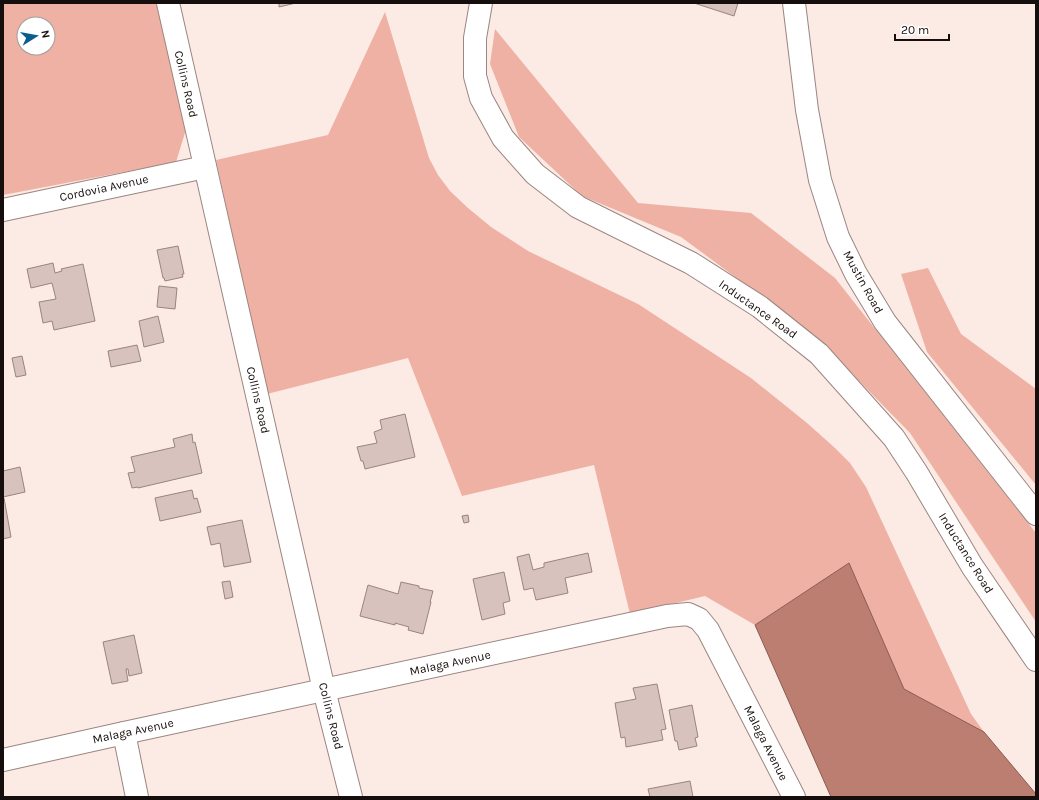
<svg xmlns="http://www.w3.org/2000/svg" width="1039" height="800" font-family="Karla,sans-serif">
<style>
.green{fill:#eeb1a3;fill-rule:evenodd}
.water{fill:#bc7e70;stroke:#8a5c52}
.building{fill:#d8c2bd;stroke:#99847f}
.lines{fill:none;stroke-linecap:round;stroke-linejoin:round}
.minor-casing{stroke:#9b8681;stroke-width:24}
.minor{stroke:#fff;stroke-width:22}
.labels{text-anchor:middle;stroke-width:4;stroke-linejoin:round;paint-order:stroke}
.street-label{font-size:12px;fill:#160e0c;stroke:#fff}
</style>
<rect width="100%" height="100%" fill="#fceae5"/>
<g class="green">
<path d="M3,3H160L188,123L176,162L3,195ZM24,24H48V48H24Z"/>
<polygon points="385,12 429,158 438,175 450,191 468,208 491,227 528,251 638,304 751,378 807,423 835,448 850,463 866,487 971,714 984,732 904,689 849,563 755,625 705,596 630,614 594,465 462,496 408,358 267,394 216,160 328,135"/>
<polygon points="495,29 638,203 751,213 835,278 1036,533 1036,622 910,433 814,335 681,237 582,196 519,137 490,64"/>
<polygon points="928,268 961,334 1036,389 1036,485 927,352 901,274"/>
</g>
<polygon class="water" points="849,563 904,689 984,732 1036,794 1036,797 831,797 755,625"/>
<g class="building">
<polygon points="279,3 296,3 279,7"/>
<polygon points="694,3 738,3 734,16"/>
<polygon points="178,246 184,274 182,274 183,277 165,281 164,278 163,278 157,250"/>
<polygon points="53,263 55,273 62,271 61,269 83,264 95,321 54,330 52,321 43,323 39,302 56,299 52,283 31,288 27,269"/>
<polygon points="159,286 177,288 175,309 157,307"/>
<polygon points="158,316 164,342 144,347 139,321"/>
<polygon points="137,345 141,361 111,367 108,351"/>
<polygon points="22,356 26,375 16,377 12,358"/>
<polygon points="405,414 415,457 365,469 363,461 361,461 357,447 377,443 374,432 382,429 380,420"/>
<polygon points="192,434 193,443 195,442 202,473 138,488 138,487 132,488 128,473 135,472 131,457 175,447 173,439"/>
<polygon points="20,467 25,492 3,497 3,471"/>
<polygon points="192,490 194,499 197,498 201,512 160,521 155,498"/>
<polygon points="4,498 11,537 3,539 3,499"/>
<polygon points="468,515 469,522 464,523 462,516"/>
<polygon points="242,520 251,562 224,567 220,543 211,545 207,527"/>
<polygon points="588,553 592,572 565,578 568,593 536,600 533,588 524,590 517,557 529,554 533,570 544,567 544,563"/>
<polygon points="504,572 510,601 503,603 505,614 482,620 473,579"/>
<polygon points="230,581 233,597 225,599 222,582"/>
<polygon points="401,582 419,586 419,588 433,591 430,602 431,602 423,634 408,630 409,627 395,623 395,625 360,616 368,585 398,594"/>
<polygon points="134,635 142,673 129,676 128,669 126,669 128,681 112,684 103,642"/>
<polygon points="657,684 666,729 661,730 663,740 626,747 625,737 621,738 615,703 636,699 633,688"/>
<polygon points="692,705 698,737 695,738 697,746 679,750 677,741 675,741 669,710"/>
<polygon points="690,781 693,797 650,797 648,789"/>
</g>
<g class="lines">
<defs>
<g id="minor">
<polyline points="168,3 324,690 351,797"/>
<polyline points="481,3 475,38 475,76 481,98 503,138 535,174 578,207 691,263 760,307 819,354 894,438 917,473 972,566 1036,660"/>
<polyline points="794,3 807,110 820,180 838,237 856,274 885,322 1036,514"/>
<polyline points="3,210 205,167"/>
<polyline points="124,733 137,797"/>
<polyline points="3,760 124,733 667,616 688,614 699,619 708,630 794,797"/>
</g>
</defs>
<use href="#minor" class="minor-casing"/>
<use href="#minor" class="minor"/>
</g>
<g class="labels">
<g class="street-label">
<text transform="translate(186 84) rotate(77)" y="4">Collins Road</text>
<text transform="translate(104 188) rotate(-12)" y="4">Cordovia Avenue</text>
<text transform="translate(863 282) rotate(61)" y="4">Mustin Road</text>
<text transform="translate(758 309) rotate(35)" y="4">Inductance Road</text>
<text transform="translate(258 400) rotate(77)" y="4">Collins Road</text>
<text transform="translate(966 553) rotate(58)" y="4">Inductance Road</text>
<text transform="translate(450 663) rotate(-12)" y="4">Malaga Avenue</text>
<text transform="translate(331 716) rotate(76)" y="4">Collins Road</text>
<text transform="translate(133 731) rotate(-12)" y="4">Malaga Avenue</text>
<text transform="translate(766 743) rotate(63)" y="4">Malaga Avenue</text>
</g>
</g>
<rect width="1039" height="800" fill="none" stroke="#160e0c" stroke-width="8"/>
<g transform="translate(36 36) rotate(79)"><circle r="19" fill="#ffffff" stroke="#a29f9e"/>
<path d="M0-3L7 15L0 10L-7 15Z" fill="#0a5d8f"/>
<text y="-6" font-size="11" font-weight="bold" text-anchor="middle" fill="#160e0c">N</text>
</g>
<path d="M895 34v6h54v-6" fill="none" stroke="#160e0c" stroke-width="2"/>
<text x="901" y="34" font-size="12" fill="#160e0c" stroke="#ffffff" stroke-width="3" paint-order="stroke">20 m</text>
</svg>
